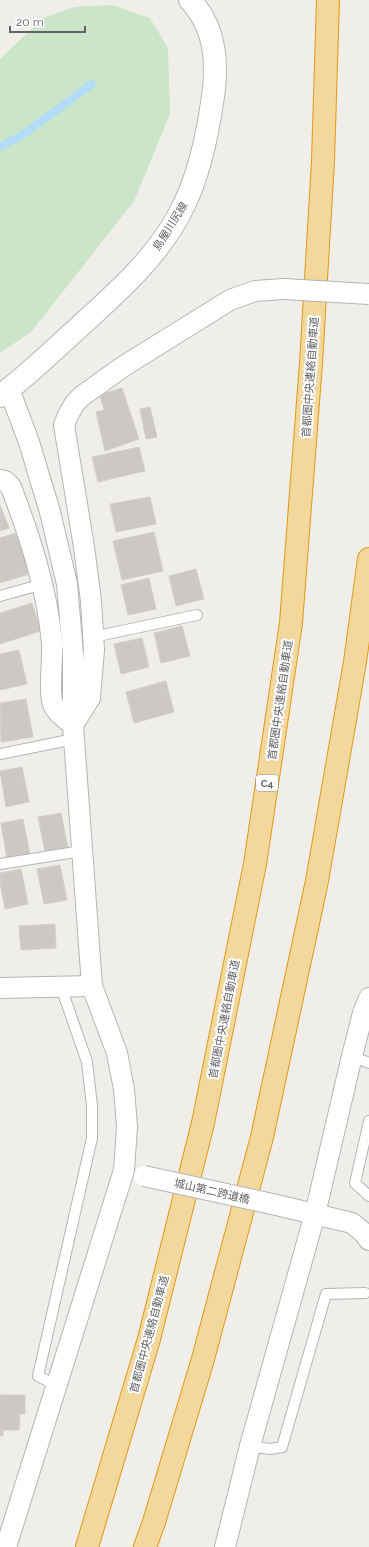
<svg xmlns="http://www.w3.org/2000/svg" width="369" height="1547" font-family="Raleway,'Noto Sans JP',sans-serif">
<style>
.green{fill:#cae5c8}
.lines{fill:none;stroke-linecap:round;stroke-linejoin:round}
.stream{stroke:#b2dcf7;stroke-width:8}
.building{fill:#ccc9c5;stroke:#d4d0c7}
.service-casing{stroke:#b3b5b9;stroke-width:12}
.minor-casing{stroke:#b3b5b9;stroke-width:22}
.secondary-casing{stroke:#b5b7bb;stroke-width:24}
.motorway-casing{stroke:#e19818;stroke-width:24}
.service{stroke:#fff;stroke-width:10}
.minor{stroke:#fff;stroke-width:20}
.secondary{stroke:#fff;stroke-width:22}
.motorway{stroke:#f3d89d;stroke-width:22}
.minor-bridge-casing{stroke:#b3b5b9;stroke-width:22;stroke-linecap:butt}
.minor-bridge{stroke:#fff;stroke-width:20}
.labels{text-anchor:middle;stroke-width:4;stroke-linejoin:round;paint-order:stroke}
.shield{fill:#fff;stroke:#909295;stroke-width:1}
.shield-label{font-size:10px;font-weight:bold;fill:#606367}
.street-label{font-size:11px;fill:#606367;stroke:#fff}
</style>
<rect width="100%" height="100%" fill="#f0eee9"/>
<polygon class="green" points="112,5 150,18 168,48 170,114 134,201 31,332 0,353 0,59 43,18 75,7"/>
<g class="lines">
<polyline class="stream" points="0,147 24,134 92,84"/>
</g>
<g class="building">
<polygon points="122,388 139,439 105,451 96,412 104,410 100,395"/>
<polygon points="150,407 157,437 146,439 140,409"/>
<polygon points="139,447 145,471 98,482 92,457"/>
<polygon points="150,497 156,524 116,532 110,504"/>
<polygon points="0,505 9,528 0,531"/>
<polygon points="154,532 163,571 122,580 113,541"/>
<polygon points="16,533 30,574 0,583 0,538"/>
<polygon points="196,569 204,599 176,606 169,576"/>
<polygon points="149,578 156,609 128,615 121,585"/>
<polygon points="32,603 41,631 0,644 0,613"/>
<polygon points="182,626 190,656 161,663 154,633"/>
<polygon points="142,638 149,667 121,674 114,644"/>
<polygon points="19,650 27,684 0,690 0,654"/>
<polygon points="166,681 174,712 134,723 126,692"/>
<polygon points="26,699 33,737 1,742 0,703"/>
<polygon points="22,767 29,802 6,807 0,771"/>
<polygon points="61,813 68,848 45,852 38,817"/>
<polygon points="23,819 30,855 7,859 1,823"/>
<polygon points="60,865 67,900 44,904 37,869"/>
<polygon points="21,869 28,904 5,909 0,883 0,873"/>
<polygon points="55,924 56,948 21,950 19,926"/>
<polygon points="0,1395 25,1395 25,1414 20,1414 19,1430 3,1430 3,1436 0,1436"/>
</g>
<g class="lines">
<defs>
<g id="service">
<polyline points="0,596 43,584"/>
<polyline points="93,637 197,615"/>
<polyline points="0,754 74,739"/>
<polyline points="0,864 82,851"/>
<polyline points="352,1056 369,1063"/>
<polyline points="369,1121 355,1183 369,1196"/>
<polyline points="57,1386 38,1376 92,1138 92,1106 87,1062 61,987"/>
<polyline points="250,1446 270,1449 282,1447 326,1294 365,1293"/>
</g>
<g id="minor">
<path d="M0,480L5,481L11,487C30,537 47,588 52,643C53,660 49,685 52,700C54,712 65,718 73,725"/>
<polyline points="73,725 90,698 94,650 91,601 84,547 64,425 68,415 75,403 82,396 124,366 230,300 255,291 284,289"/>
<polyline points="0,988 92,986"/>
<polyline points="281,1206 352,1223 364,1233 369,1240"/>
<polyline points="6,1547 124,1170 127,1127 124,1089 117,1053 92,986 73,725 73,654 67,584 50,512 29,442 9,389"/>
<polyline points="225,1547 250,1446 315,1214 352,1056 363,1013 369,998"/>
</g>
<path id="secondary" d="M0,396C27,376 51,352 76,330C116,293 160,256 184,205C199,174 207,137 212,103C218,66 217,29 190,0"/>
<g id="motorway">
<polyline points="87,1547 149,1339 203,1123 255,864 291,623 311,363 323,161 328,0"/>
<polyline points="145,1547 154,1522 203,1359 262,1137 317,881 355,662 369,559"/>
</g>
</defs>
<use href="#service" class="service-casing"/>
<use href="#minor" class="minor-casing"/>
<use href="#secondary" class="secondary-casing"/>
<use href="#motorway" class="motorway-casing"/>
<use href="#service" class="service"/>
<use href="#minor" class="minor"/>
<use href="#secondary" class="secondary"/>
<use href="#motorway" class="motorway"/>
<defs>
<g id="minor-bridge">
<polyline points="284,289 369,294"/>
<polyline points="144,1176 281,1206"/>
</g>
</defs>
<use href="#minor-bridge" class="minor-bridge-casing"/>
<use href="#minor-bridge" class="minor-bridge"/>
</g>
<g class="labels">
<rect class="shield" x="256" y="775" width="22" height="16" rx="3"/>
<g class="shield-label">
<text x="267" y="787">C4</text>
</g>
<g class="street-label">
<text transform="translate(170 226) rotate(-58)" y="4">鳥屋川尻線</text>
<text transform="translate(310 377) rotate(-86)" y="4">首都圏中央連絡自動車道</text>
<text transform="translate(280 700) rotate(-82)" y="4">首都圏中央連絡自動車道</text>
<text transform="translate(224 1019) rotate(-79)" y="4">首都圏中央連絡自動車道</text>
<text transform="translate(212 1191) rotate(13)" y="4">城山第二跨道橋</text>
<text transform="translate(149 1334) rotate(-75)" y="4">首都圏中央連絡自動車道</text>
</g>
</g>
<path d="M10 26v6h75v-6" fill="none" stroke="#606367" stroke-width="2"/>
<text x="16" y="26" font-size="12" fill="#606367" stroke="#ffffff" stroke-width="3" paint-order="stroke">20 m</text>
</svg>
